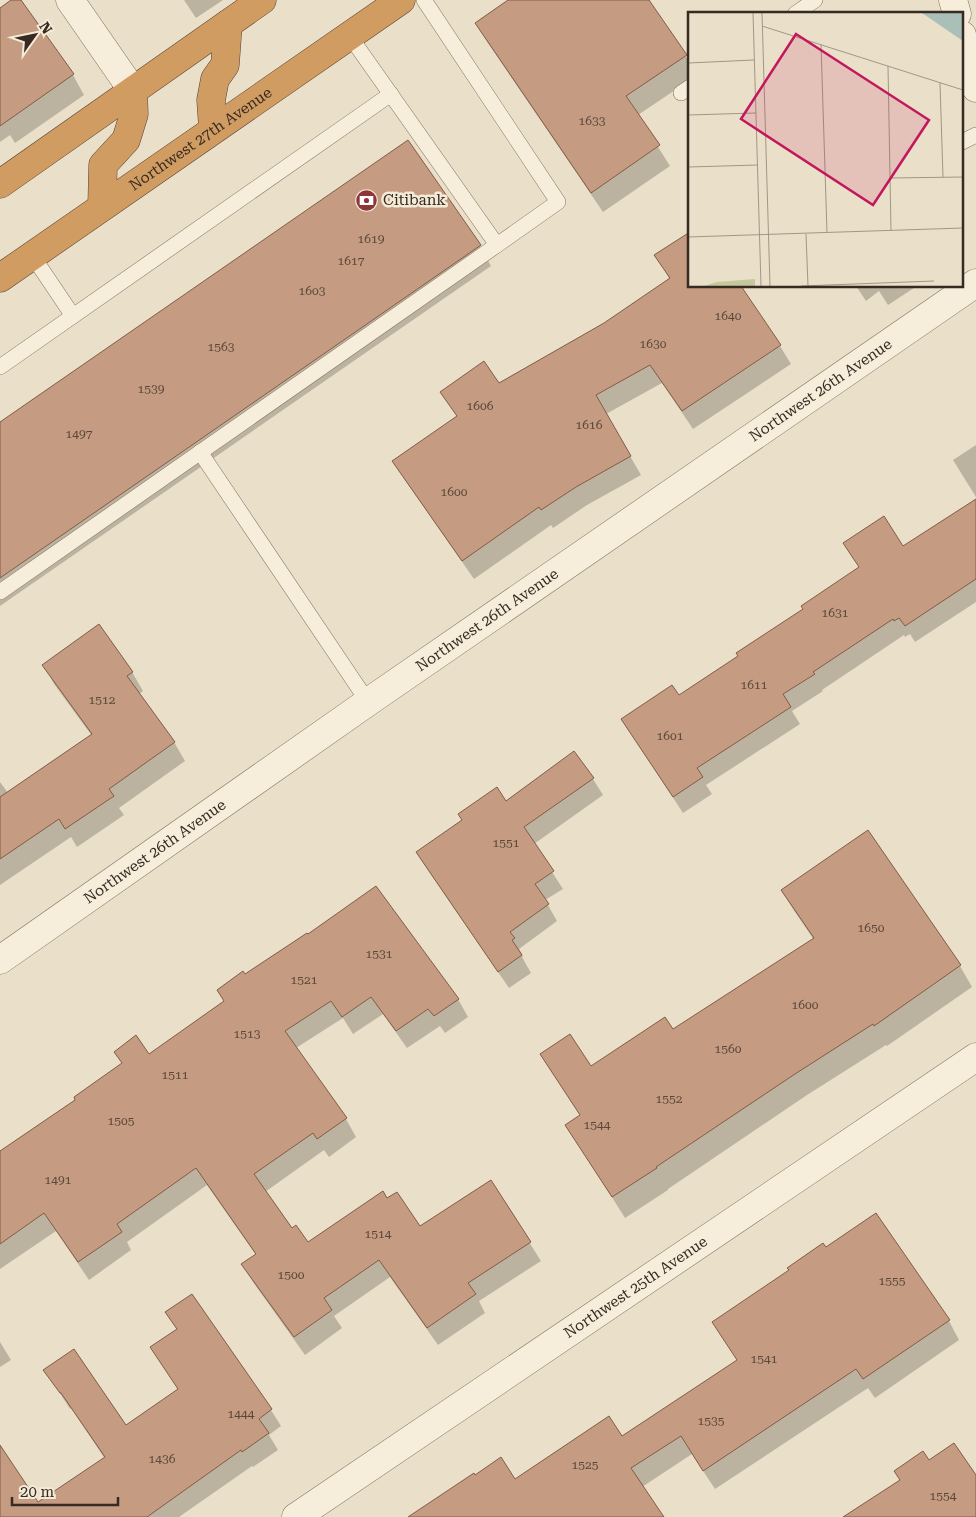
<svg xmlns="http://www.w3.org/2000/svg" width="976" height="1517" font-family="'Roboto Serif',serif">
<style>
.shadow{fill:#0003}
.building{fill:#c59b82;stroke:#825c47}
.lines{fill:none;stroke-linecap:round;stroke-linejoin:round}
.lane-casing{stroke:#85725f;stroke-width:16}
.street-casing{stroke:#85725f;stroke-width:29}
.highway-casing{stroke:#534133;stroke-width:29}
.lane{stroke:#f6eddb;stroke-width:15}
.street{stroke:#f6eddb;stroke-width:28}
.highway{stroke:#d19c62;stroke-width:28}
.labels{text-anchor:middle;stroke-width:5;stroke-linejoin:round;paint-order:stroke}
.number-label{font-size:12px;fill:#5a4739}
.street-label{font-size:15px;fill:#372b21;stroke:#f3ead7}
.poi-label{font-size:15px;fill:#372b21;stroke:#f3ead7;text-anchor:start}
.inset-road{fill:none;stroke:#a29786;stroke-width:1}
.view{fill:#c2185b;fill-opacity:0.15;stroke:#c2185b;stroke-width:2.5}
.inset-edge{fill:none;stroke:#372b21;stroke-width:2.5}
</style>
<rect width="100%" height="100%" fill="#eadfc9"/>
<g class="shadow">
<polygon points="13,0 20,0 73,75 84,95 15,143 10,135 0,142 0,10"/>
<polygon points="184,0 223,0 196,18"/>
<polygon points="510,0 648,0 690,63 690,80 638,115 670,166 603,212 488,43 476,23"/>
<polygon points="480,246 491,266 0,606 0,423"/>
<polygon points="656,256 690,286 739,286 780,346 791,364 693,429 662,383 606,414 641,475 587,505 553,528 551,525 474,579 405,480 394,461 457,417 442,392 499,385 605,324 670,280"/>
<polygon points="856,286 917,286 888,305 879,291 866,301"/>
<polygon points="976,445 976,497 953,460"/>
<polygon points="976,500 976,602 915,642 910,634 905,637 904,635 822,690 823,691 792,711 800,724 706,785 712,794 683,813 622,719 679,697"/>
<polygon points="44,665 132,672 143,691 139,694 174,742 185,761 119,808 124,815 77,847 71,837 0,885 0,782 8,793 92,736 54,684"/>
<polygon points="593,779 603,795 534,844 563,889 545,900 557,921 519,949 523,956 522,957 531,973 509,988 428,870 418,853 506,802"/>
<polygon points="868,832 960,966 972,987 887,1046 886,1045 807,1095 668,1189 668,1190 625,1218 567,1126 581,1116 542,1054 591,1068 673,1031 814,940 795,912 782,891"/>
<polygon points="245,975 458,999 468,1017 445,1033 440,1026 407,1048 383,1014 353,1034 343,1018 296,1048 346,1119 356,1137 329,1157 324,1150 265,1192 292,1229 308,1244 387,1199 420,1228 491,1182 541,1261 479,1301 485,1313 438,1345 390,1277 334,1316 342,1328 305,1355 253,1282 243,1264 256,1255 207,1185 127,1242 131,1250 89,1280 56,1231 0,1269 0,1152 77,1100 123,1065 116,1052 149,1055 225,1001"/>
<polygon points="191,1296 271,1410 281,1426 269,1435 278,1450 253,1467 252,1466 179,1517 0,1517 0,1459 38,1503 105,1459 71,1408 70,1409 45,1370 126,1427 179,1390 177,1330 167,1313"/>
<polygon points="949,1321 959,1340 875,1398 868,1388 715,1489 692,1454 642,1487 662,1517 410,1517 475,1477 514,1481 622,1437"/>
<polygon points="0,1342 11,1360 0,1367"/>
</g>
<g class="building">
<polygon points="11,0 21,0 74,74 0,126 0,8"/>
<polygon points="508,0 649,0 687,55 626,96 660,145 591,193 475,23"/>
<polygon points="408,140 481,245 0,578 0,422"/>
<polygon points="690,232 690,286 741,286 781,345 682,411 650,365 596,395 631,456 576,487 541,510 539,507 462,561 392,461 457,416 440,392 484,361 499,383 604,323 670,278 654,255"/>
<polygon points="976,499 976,579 905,626 899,618 894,621 893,619 813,672 815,674 783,694 791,707 697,768 703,777 673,797 621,719 672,685 679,695 738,656 736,653 803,609 801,606 859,567 843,543 884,516 903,546"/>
<polygon points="99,624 133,672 127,676 175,742 109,789 114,796 65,829 59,819 0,859 0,797 92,734 42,665"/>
<polygon points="574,751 594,778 524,827 554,871 535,884 549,904 510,932 515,938 512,940 522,955 498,972 416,852 462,820 458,814 497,787 506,801"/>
<polygon points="868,830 961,965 874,1026 873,1024 795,1074 656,1167 657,1168 612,1197 565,1125 580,1115 540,1054 570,1034 591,1066 665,1017 673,1029 814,938 781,890"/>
<polygon points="376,886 459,999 434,1016 428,1009 396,1031 371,997 342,1017 331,1001 285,1031 347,1118 317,1139 313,1133 254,1174 292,1228 296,1225 308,1242 383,1191 387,1198 397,1192 420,1226 491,1180 531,1242 468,1283 476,1294 427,1328 379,1260 324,1298 332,1310 294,1337 241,1264 256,1254 196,1168 117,1224 122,1232 78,1262 44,1213 0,1244 0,1151 75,1100 74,1097 122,1063 114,1052 136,1035 149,1054 224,1001 217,990 243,971 245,974 307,933 308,934"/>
<polygon points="876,1213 950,1320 863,1379 856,1369 703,1471 681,1436 631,1468 664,1517 408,1517 474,1473 475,1475 501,1457 515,1479 609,1416 622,1436 737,1360 712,1322 789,1270 787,1268 823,1243 826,1247"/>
<polygon points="192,1294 272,1409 259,1419 269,1433 242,1452 241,1450 147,1517 0,1517 0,1445 38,1502 105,1457 61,1393 60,1393 43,1370 74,1349 126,1425 178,1389 150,1347 177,1329 165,1312"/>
<polygon points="954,1443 976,1475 976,1517 843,1517 900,1480 894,1471 923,1451 929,1460"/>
</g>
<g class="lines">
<defs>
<g id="lane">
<polyline points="424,0 558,202 497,245"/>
<polyline points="795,14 815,0"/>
<polyline points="681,93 690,87"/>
<polyline points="962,142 976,135"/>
<polyline points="32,255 73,316"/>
<polyline points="0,367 391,94"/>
<polyline points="200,452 368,702"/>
<polyline points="0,592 497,245 349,35"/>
</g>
<g id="street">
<polyline points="70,0 133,91"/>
<polyline points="953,0 957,14"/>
<polyline points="962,35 976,88"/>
<path id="s1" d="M0,960L368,702L976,283"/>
<path id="s2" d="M296,1517L976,1057"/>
</g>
<g id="highway">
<polyline points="213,129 211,100 215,79 225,65 228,24"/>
<polyline points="0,184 262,0"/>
<polyline points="102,207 103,165 126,140 134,114 133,91"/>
<path id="s3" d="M0,278L401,0"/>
</g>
</defs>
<use href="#lane" class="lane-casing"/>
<use href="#street" class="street-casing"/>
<use href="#highway" class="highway-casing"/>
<use href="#lane" class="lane"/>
<use href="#street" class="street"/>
<use href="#highway" class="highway"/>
</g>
<defs>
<symbol id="bank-disc" viewBox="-11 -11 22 22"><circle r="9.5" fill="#8e3539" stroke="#f3ead7"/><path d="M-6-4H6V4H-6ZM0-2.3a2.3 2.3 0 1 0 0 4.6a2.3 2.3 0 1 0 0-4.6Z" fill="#fff"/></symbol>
</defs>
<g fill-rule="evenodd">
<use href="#bank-disc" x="354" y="188" width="25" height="25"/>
</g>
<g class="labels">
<g class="number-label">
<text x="592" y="125">1633</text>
<text x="371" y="243">1619</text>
<text x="351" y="265">1617</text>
<text x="312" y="295">1603</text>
<text x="728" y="320">1640</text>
<text x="653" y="348">1630</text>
<text x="221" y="351">1563</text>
<text x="151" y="393">1539</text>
<text x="480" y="410">1606</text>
<text x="589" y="429">1616</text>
<text x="79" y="438">1497</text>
<text x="454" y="496">1600</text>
<text x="835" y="617">1631</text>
<text x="754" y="689">1611</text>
<text x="102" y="704">1512</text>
<text x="670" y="740">1601</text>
<text x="506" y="847">1551</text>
<text x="871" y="932">1650</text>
<text x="379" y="958">1531</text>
<text x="304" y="984">1521</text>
<text x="805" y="1009">1600</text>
<text x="247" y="1038">1513</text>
<text x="728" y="1053">1560</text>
<text x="175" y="1079">1511</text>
<text x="669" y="1103">1552</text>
<text x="121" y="1125">1505</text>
<text x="597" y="1129">1544</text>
<text x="58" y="1184">1491</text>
<text x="378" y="1238">1514</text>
<text x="291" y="1279">1500</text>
<text x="892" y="1285">1555</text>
<text x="764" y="1363">1541</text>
<text x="241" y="1418">1444</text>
<text x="711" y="1425">1535</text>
<text x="162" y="1463">1436</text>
<text x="585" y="1469">1525</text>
<text x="943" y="1500">1554</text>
</g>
<g class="street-label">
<text dy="5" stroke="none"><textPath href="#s3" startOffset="244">Northwest 27th Avenue</textPath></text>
<text dy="5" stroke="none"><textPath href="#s1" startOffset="999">Northwest 26th Avenue</textPath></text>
<text dy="5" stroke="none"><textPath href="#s1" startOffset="594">Northwest 26th Avenue</textPath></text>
<text dy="5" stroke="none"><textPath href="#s1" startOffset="189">Northwest 26th Avenue</textPath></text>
<text dy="5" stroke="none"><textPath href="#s2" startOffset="410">Northwest 25th Avenue</textPath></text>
</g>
<g class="poi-label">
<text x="383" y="205">Citibank</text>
</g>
</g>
<g transform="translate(688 12)">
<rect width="275" height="275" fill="#eadfc9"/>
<path d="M67,267V274H16L29,270Z" fill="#c5c89d"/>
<path d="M234,1H275V29Z" fill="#a9bfb8"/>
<path class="inset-road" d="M65,1L73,274M74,1L82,274M74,14L275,78M133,32L139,221M0,51L66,48M200,54L203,219M252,71L255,165M0,103L68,101M0,155L70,153M202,166L275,165M118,222L120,274M0,225L275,216M113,274L246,269"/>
<path class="view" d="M108,22L241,108L185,193L53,107Z"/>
<rect width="275" height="275" class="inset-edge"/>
</g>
<g transform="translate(35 35) rotate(57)" stroke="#f3ead7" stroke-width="4" paint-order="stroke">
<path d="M0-4L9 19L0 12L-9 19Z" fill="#372b21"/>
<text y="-8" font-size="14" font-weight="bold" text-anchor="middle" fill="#372b21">N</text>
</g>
<path d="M12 1497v8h106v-8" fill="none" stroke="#372b21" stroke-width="2.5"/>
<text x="20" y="1497" font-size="15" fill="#372b21" stroke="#f3ead7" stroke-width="4" paint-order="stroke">20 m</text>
</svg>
